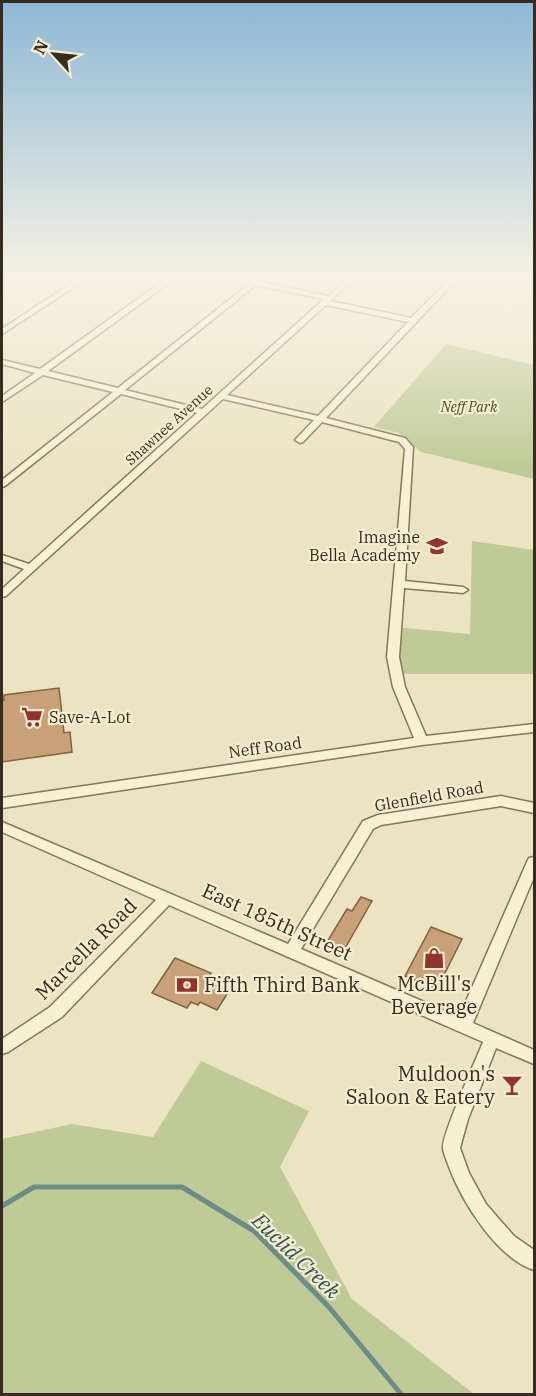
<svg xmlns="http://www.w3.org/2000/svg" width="536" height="1396" font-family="'IBM Plex Serif',serif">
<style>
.green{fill:#bfca97}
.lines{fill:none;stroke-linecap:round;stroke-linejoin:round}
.stream{stroke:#6c8c87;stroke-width:5}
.building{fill:#c9a179;stroke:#846141;stroke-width:1.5}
.minor-casing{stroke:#85755a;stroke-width:3}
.minor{fill:#f7f0d5;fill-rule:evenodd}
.labels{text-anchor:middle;stroke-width:4.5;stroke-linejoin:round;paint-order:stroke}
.far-park-label{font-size:14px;font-style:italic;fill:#425125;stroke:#f4edd1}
.far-street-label{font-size:14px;fill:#362b1e;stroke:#f4edd1}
.poi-label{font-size:16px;fill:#362b1e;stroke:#f4edd1;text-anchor:end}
.street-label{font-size:16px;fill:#362b1e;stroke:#f4edd1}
.near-street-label{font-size:20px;fill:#362b1e;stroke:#f4edd1}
.near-poi-label{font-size:20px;fill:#362b1e;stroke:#f4edd1}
.near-water-label{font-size:21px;font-style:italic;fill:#2d5455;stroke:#f4edd1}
</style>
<rect width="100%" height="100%" fill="#ece3c2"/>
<g class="green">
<polygon points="446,344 534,365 534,479 421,452 399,433 374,427"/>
<polygon points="472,541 534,550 534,674 396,674 394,627 470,634"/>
<polygon points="201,1061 309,1111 280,1167 352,1299 474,1394 2,1394 2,1139 72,1124 153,1137"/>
</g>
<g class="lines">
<polyline class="stream" points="2,1206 34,1187 182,1187 254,1231 328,1306 401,1394"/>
</g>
<g class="building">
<polygon points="59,688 64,733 70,732 72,752 2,762 2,701 4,700 4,695"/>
<polygon points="361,897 372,901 344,950 327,942 347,909 352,911"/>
<polygon points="431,927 462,939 437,989 405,976"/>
<polygon points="175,958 211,973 208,978 213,980 211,983 229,991 217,1010 200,1002 198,1005 191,1002 187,1008 152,993"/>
</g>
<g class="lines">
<defs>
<g id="minor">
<polygon points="84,275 93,275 2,334 2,329"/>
<path d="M171,275H180L48,371L118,388L249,284L212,275H227L254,281L261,275H269L261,282L328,296L351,275H359L330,301L411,318L453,275H461L326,418L405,438L413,447L405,581L463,587L468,590L463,593L404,588L399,657L405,687L426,736L534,724V732L422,745L2,808V798L414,738L393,687L387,657L405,449L399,442L322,422L303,442L300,443L295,440L314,420L223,399L6,596L2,597V589L24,569L2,561V555L29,564L197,413L121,394L5,486L2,487V480L113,392L43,375L2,402V396L35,373L2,364V360L40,369ZM256,285L324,299L202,409L125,390ZM326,305L408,322L318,416L227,395Z"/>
<path d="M501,796L534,803V813L501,806L381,825L373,829L301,949L459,1017L527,862L529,858L534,857V877L473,1023L534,1050V1064L496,1048L468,1119L460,1148L469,1173L486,1204L514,1236L534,1250V1270C497,1258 462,1202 449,1167C447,1161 444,1155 443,1149C441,1136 476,1060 483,1042L169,905L62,1017L8,1052L2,1054V1039L50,1007L156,900L2,832V822L288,944L363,821L378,815Z"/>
</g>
</defs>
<use href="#minor" class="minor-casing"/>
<use href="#minor" class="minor"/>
</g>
<linearGradient id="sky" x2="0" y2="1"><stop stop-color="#8db8d5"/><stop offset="0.59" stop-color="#f6f2e4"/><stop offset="1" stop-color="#f6f2e4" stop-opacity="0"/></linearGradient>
<rect width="536" height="470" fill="url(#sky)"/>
<defs>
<symbol id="school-bare" viewBox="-9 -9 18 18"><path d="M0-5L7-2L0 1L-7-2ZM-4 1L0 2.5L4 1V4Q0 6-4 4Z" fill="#92342c" stroke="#f4edd1" stroke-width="2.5" paint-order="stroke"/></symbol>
<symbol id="supermarket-bare" viewBox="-9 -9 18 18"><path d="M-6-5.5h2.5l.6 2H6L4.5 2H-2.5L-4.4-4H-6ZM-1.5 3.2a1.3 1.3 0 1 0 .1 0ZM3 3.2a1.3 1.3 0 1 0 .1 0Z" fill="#92342c" stroke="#f4edd1" stroke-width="2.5" paint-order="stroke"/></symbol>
<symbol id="shop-bare" viewBox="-9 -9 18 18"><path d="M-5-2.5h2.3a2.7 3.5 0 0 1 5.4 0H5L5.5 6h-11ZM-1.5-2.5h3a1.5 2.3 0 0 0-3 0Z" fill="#92342c" stroke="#f4edd1" stroke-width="2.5" paint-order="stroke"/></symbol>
<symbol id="bank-bare" viewBox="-9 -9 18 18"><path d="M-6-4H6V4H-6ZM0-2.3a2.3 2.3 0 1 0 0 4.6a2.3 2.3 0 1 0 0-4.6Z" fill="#92342c" stroke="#f4edd1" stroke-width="2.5" paint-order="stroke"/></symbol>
<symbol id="bar-bare" viewBox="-9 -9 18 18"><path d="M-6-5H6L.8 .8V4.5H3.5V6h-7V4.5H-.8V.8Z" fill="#92342c" stroke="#f4edd1" stroke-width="2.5" paint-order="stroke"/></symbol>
</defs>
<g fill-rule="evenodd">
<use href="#school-bare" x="422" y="531" width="30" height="30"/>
<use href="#supermarket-bare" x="17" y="702" width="30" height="30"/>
<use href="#shop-bare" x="419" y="943" width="30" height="30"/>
<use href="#bank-bare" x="172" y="970" width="30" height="30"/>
<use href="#bar-bare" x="497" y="1070" width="30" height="30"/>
</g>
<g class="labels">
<g class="far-park-label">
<text x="469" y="412">Neff Park</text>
</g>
<g class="far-street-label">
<text transform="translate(169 425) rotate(-42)" y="5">Shawnee Avenue</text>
</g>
<g class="poi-label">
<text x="420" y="543">Imagine<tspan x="420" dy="18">Bella Academy</tspan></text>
<text x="49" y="723" text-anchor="start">Save-A-Lot</text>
</g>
<g class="street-label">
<text transform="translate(265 747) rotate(-8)" y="6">Neff Road</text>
<text transform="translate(429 796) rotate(-10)" y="6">Glenfield Road</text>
</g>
<g class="near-street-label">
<text transform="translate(277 922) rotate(24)" y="7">East 185th Street</text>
<text transform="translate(86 949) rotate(-45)" y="7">Marcella Road</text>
</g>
<g class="near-poi-label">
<text x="434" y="991">McBill's<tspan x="434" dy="23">Beverage</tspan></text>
<text x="204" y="992" text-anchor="start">Fifth Third Bank</text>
<text x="495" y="1081" text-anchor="end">Muldoon's<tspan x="495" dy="23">Saloon &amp; Eatery</tspan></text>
</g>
<g class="near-water-label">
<text transform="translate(296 1256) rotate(44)" y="7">Euclid Creek</text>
</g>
</g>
<rect width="536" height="1396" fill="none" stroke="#362b1e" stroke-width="6"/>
<g transform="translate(54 54) rotate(297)" stroke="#f4edd1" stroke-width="4.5" paint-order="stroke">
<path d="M0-4.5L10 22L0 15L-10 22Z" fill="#362b1e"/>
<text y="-9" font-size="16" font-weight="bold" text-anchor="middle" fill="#362b1e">N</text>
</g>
</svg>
